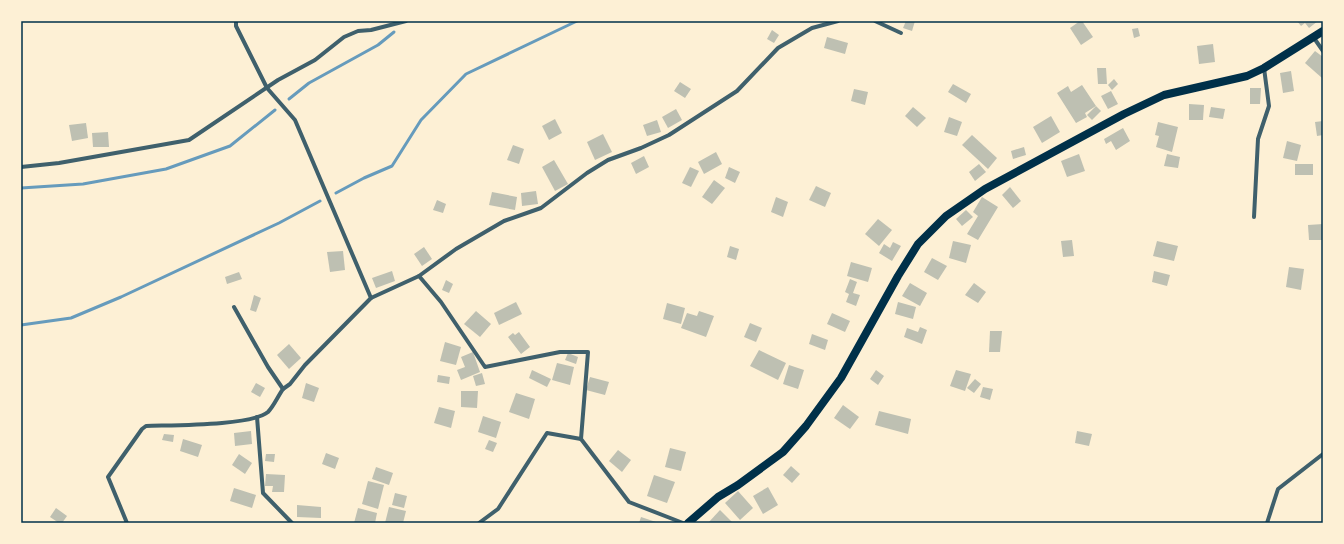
<svg xmlns="http://www.w3.org/2000/svg" width="1344" height="544" font-family="Ubuntu,sans-serif">
<style>
.lines{fill:none;stroke-linecap:round;stroke-linejoin:round}
.stream{stroke:#669bbc;stroke-width:3}
.building{fill:#bec0b2}
.minor{stroke:#3f606c;stroke-width:4}
.secondary{stroke:#003049;stroke-width:8}
.neatline{fill:none;stroke:#003049;stroke-width:1.5}
</style>
<rect width="100%" height="100%" fill="#fdf0d5"/>
<g class="lines">
<g class="stream">
<polyline points="289,99 309,83 378,45 394,32"/>
<polyline points="21,188 83,184 166,169 230,146 275,110"/>
<polyline points="336,193 364,178 392,166 421,120 466,74 577,21"/>
<polyline points="21,325 71,318 121,297 279,223 320,201"/>
</g>
</g>
<g class="building">
<polygon points="906,21 915,21 912,31 903,28"/>
<polygon points="1080,21 1082,21 1093,37 1081,45 1070,28"/>
<polygon points="1297,21 1318,21 1309,28 1305,23 1301,26"/>
<polygon points="1138,28 1140,36 1134,38 1132,29"/>
<polygon points="772,30 779,35 774,43 767,39"/>
<polygon points="827,37 848,43 845,54 824,48"/>
<polygon points="1213,44 1215,62 1199,64 1197,46"/>
<polygon points="1315,51 1323,57 1322,78 1305,63"/>
<polygon points="1097,68 1106,68 1107,84 1098,84"/>
<polygon points="1291,71 1294,91 1283,93 1280,73"/>
<polygon points="1114,79 1118,84 1112,90 1108,85"/>
<polygon points="680,82 691,89 685,98 674,91"/>
<polygon points="953,84 971,94 966,103 948,92"/>
<polygon points="1082,85 1096,106 1085,113 1087,117 1076,123 1057,93 1068,86 1071,92"/>
<polygon points="1250,88 1261,88 1260,104 1250,104"/>
<polygon points="854,89 868,92 865,105 851,101"/>
<polygon points="1111,91 1118,104 1108,109 1101,96"/>
<polygon points="1189,104 1204,105 1203,120 1189,120"/>
<polygon points="1096,106 1101,111 1092,120 1087,115"/>
<polygon points="913,107 926,118 917,127 905,116"/>
<polygon points="1211,107 1225,109 1223,119 1209,117"/>
<polygon points="676,109 682,120 668,128 662,117"/>
<polygon points="1051,116 1060,132 1042,143 1033,127"/>
<polygon points="949,117 962,122 957,136 944,132"/>
<polygon points="555,119 562,133 549,140 542,126"/>
<polygon points="657,120 661,132 647,136 643,125"/>
<polygon points="1323,121 1323,135 1317,136 1315,122"/>
<polygon points="1158,122 1178,127 1172,152 1156,147 1159,136 1155,135"/>
<polygon points="86,123 88,138 72,141 69,125"/>
<polygon points="1123,128 1130,141 1116,150 1111,141 1106,144 1104,139"/>
<polygon points="108,132 109,147 93,147 92,133"/>
<polygon points="603,134 612,152 595,160 587,142"/>
<polygon points="972,135 997,158 988,169 962,145"/>
<polygon points="1287,141 1301,145 1297,161 1283,158"/>
<polygon points="513,145 524,149 519,164 507,160"/>
<polygon points="1024,147 1026,155 1013,159 1011,151"/>
<polygon points="716,152 722,164 704,174 698,162"/>
<polygon points="1079,154 1085,171 1067,177 1061,161"/>
<polygon points="1167,154 1180,157 1178,168 1164,166"/>
<polygon points="644,156 649,167 636,174 631,163"/>
<polygon points="554,160 568,184 555,191 542,167"/>
<polygon points="979,164 986,172 975,181 969,172"/>
<rect x="1295" y="164" width="18" height="11"/>
<polygon points="690,167 699,171 691,187 682,183"/>
<polygon points="729,167 740,172 735,183 725,178"/>
<polygon points="714,180 725,188 712,204 702,197"/>
<polygon points="816,186 831,193 825,207 809,200"/>
<polygon points="1010,187 1021,201 1013,208 1002,195"/>
<polygon points="536,191 538,204 522,206 521,193"/>
<polygon points="492,192 517,197 515,210 489,205"/>
<polygon points="776,197 788,202 783,217 771,212"/>
<polygon points="982,197 998,207 978,240 967,234 978,216 973,212"/>
<polygon points="437,200 446,204 443,213 433,210"/>
<polygon points="966,210 973,217 962,226 956,219"/>
<polygon points="878,219 892,230 879,246 865,234"/>
<polygon points="1323,224 1323,240 1309,240 1308,225"/>
<polygon points="1072,240 1074,256 1063,257 1061,241"/>
<polygon points="953,241 971,245 966,263 949,258"/>
<polygon points="1157,241 1178,246 1174,261 1153,256"/>
<polygon points="893,242 901,246 892,261 879,253 884,244 890,248"/>
<polygon points="730,246 739,249 736,260 727,257"/>
<polygon points="424,247 432,259 422,266 414,254"/>
<polygon points="343,251 345,270 330,272 327,252"/>
<polygon points="932,258 947,266 938,280 924,272"/>
<polygon points="851,262 872,268 868,282 847,276"/>
<polygon points="1289,267 1304,269 1301,290 1286,287"/>
<polygon points="392,271 395,281 376,288 372,278"/>
<polygon points="1154,271 1170,275 1167,286 1152,282"/>
<polygon points="239,272 242,279 227,284 225,277"/>
<polygon points="850,279 857,282 853,293 860,295 856,306 846,302 849,294 845,292"/>
<polygon points="446,280 453,284 449,293 442,290"/>
<polygon points="910,283 927,293 920,306 902,296"/>
<polygon points="974,283 986,292 978,303 965,295"/>
<polygon points="254,295 261,298 256,312 250,310"/>
<polygon points="516,302 522,314 499,325 494,313"/>
<polygon points="898,302 916,307 913,319 895,314"/>
<polygon points="667,303 685,308 681,324 663,319"/>
<polygon points="476,311 491,324 480,337 464,324"/>
<polygon points="699,311 714,316 706,337 681,328 687,313 697,316"/>
<polygon points="832,313 850,321 845,332 827,324"/>
<polygon points="750,323 762,328 756,342 744,337"/>
<polygon points="920,327 927,330 922,344 904,337 907,328 918,332"/>
<polygon points="990,331 1002,331 1000,352 989,352"/>
<polygon points="519,332 530,347 521,354 508,337 513,333 515,335"/>
<polygon points="812,334 828,340 825,350 809,344"/>
<polygon points="445,342 461,347 456,365 440,361"/>
<polygon points="289,344 301,358 289,369 277,355"/>
<polygon points="759,350 786,363 778,380 750,366"/>
<polygon points="473,352 480,372 461,380 457,370 465,367 461,357"/>
<polygon points="568,353 578,357 576,364 565,360"/>
<polygon points="557,363 574,367 570,385 552,380"/>
<polygon points="789,365 804,370 798,389 783,384"/>
<polygon points="532,370 551,379 547,387 529,378"/>
<polygon points="876,370 884,376 878,385 870,379"/>
<polygon points="956,370 971,374 965,391 950,386"/>
<polygon points="482,373 485,384 476,386 473,376"/>
<polygon points="438,375 450,377 449,384 437,382"/>
<polygon points="590,377 609,382 605,395 586,390"/>
<polygon points="975,379 981,384 974,393 967,388"/>
<polygon points="256,383 265,388 260,397 251,392"/>
<polygon points="306,383 319,388 314,402 302,398"/>
<polygon points="983,387 993,389 990,400 980,397"/>
<polygon points="461,391 478,391 477,408 461,407"/>
<polygon points="516,393 535,399 529,419 509,412"/>
<polygon points="843,405 859,417 850,429 834,418"/>
<polygon points="439,407 455,411 451,428 434,423"/>
<polygon points="879,411 911,419 908,434 875,425"/>
<polygon points="483,416 501,422 496,438 478,432"/>
<polygon points="251,431 252,444 235,446 234,433"/>
<polygon points="1077,431 1092,434 1089,446 1075,443"/>
<polygon points="164,434 174,435 173,442 162,440"/>
<polygon points="183,439 202,445 198,457 180,451"/>
<polygon points="489,440 497,443 493,452 485,449"/>
<polygon points="670,448 686,452 681,471 665,467"/>
<polygon points="618,450 631,460 622,472 609,461"/>
<polygon points="326,453 339,458 335,469 322,464"/>
<polygon points="239,454 252,463 245,474 232,465"/>
<polygon points="266,454 275,454 274,462 265,461"/>
<polygon points="791,466 800,474 792,483 783,475"/>
<polygon points="376,467 393,473 389,485 372,479"/>
<polygon points="266,474 285,475 284,492 272,492 273,486 265,486"/>
<polygon points="654,475 675,482 667,503 647,496"/>
<polygon points="368,481 384,485 378,509 362,504"/>
<polygon points="768,487 778,505 763,514 753,496"/>
<polygon points="234,488 256,495 252,508 230,501"/>
<polygon points="738,491 753,508 740,520 725,503"/>
<polygon points="395,493 407,496 404,508 392,505"/>
<polygon points="297,505 321,507 321,518 297,517"/>
<polygon points="389,507 406,511 403,523 385,523"/>
<polygon points="56,508 67,516 62,523 59,523 50,517"/>
<polygon points="358,508 377,513 375,523 354,523"/>
<polygon points="720,510 733,523 708,523"/>
<polygon points="641,517 659,523 639,523"/>
</g>
<g class="lines">
<g class="minor">
<polyline points="236,21 236,26 267,88 295,120 371,298"/>
<polyline points="875,21 901,33"/>
<polyline points="1314,38 1323,51"/>
<polyline points="21,167 59,163 189,140 278,80 315,60 344,37 358,31 371,30 406,21"/>
<polyline points="1254,217 1258,139 1269,106 1264,68"/>
<polyline points="419,276 441,302 485,367 560,352 588,352 581,439 629,502 683,523"/>
<polyline points="234,307 268,367 283,389 290,384 305,365 371,298 419,276 456,249 504,221 541,208 587,173 608,160 641,148 669,135 737,91 778,48 812,28 838,21"/>
<polyline points="257,417 263,493 292,523"/>
<path d="M127,523L108,477L142,429L146,426C171,425 251,426 268,412C274,406 278,396 283,389"/>
<polyline points="479,523 498,509 547,433 581,439"/>
<polyline points="1267,523 1278,489 1323,454"/>
</g>
<polyline class="secondary" points="688,523 718,497 738,485 783,452 806,426 841,378 898,276 918,244 946,216 985,189 1124,114 1164,95 1247,76 1264,68 1323,31"/>
</g>
<rect width="1344" height="544" fill="none" stroke="#fdf0d5" stroke-width="44"/>
<rect x="22" y="22" width="1300" height="500" class="neatline"/>
</svg>
